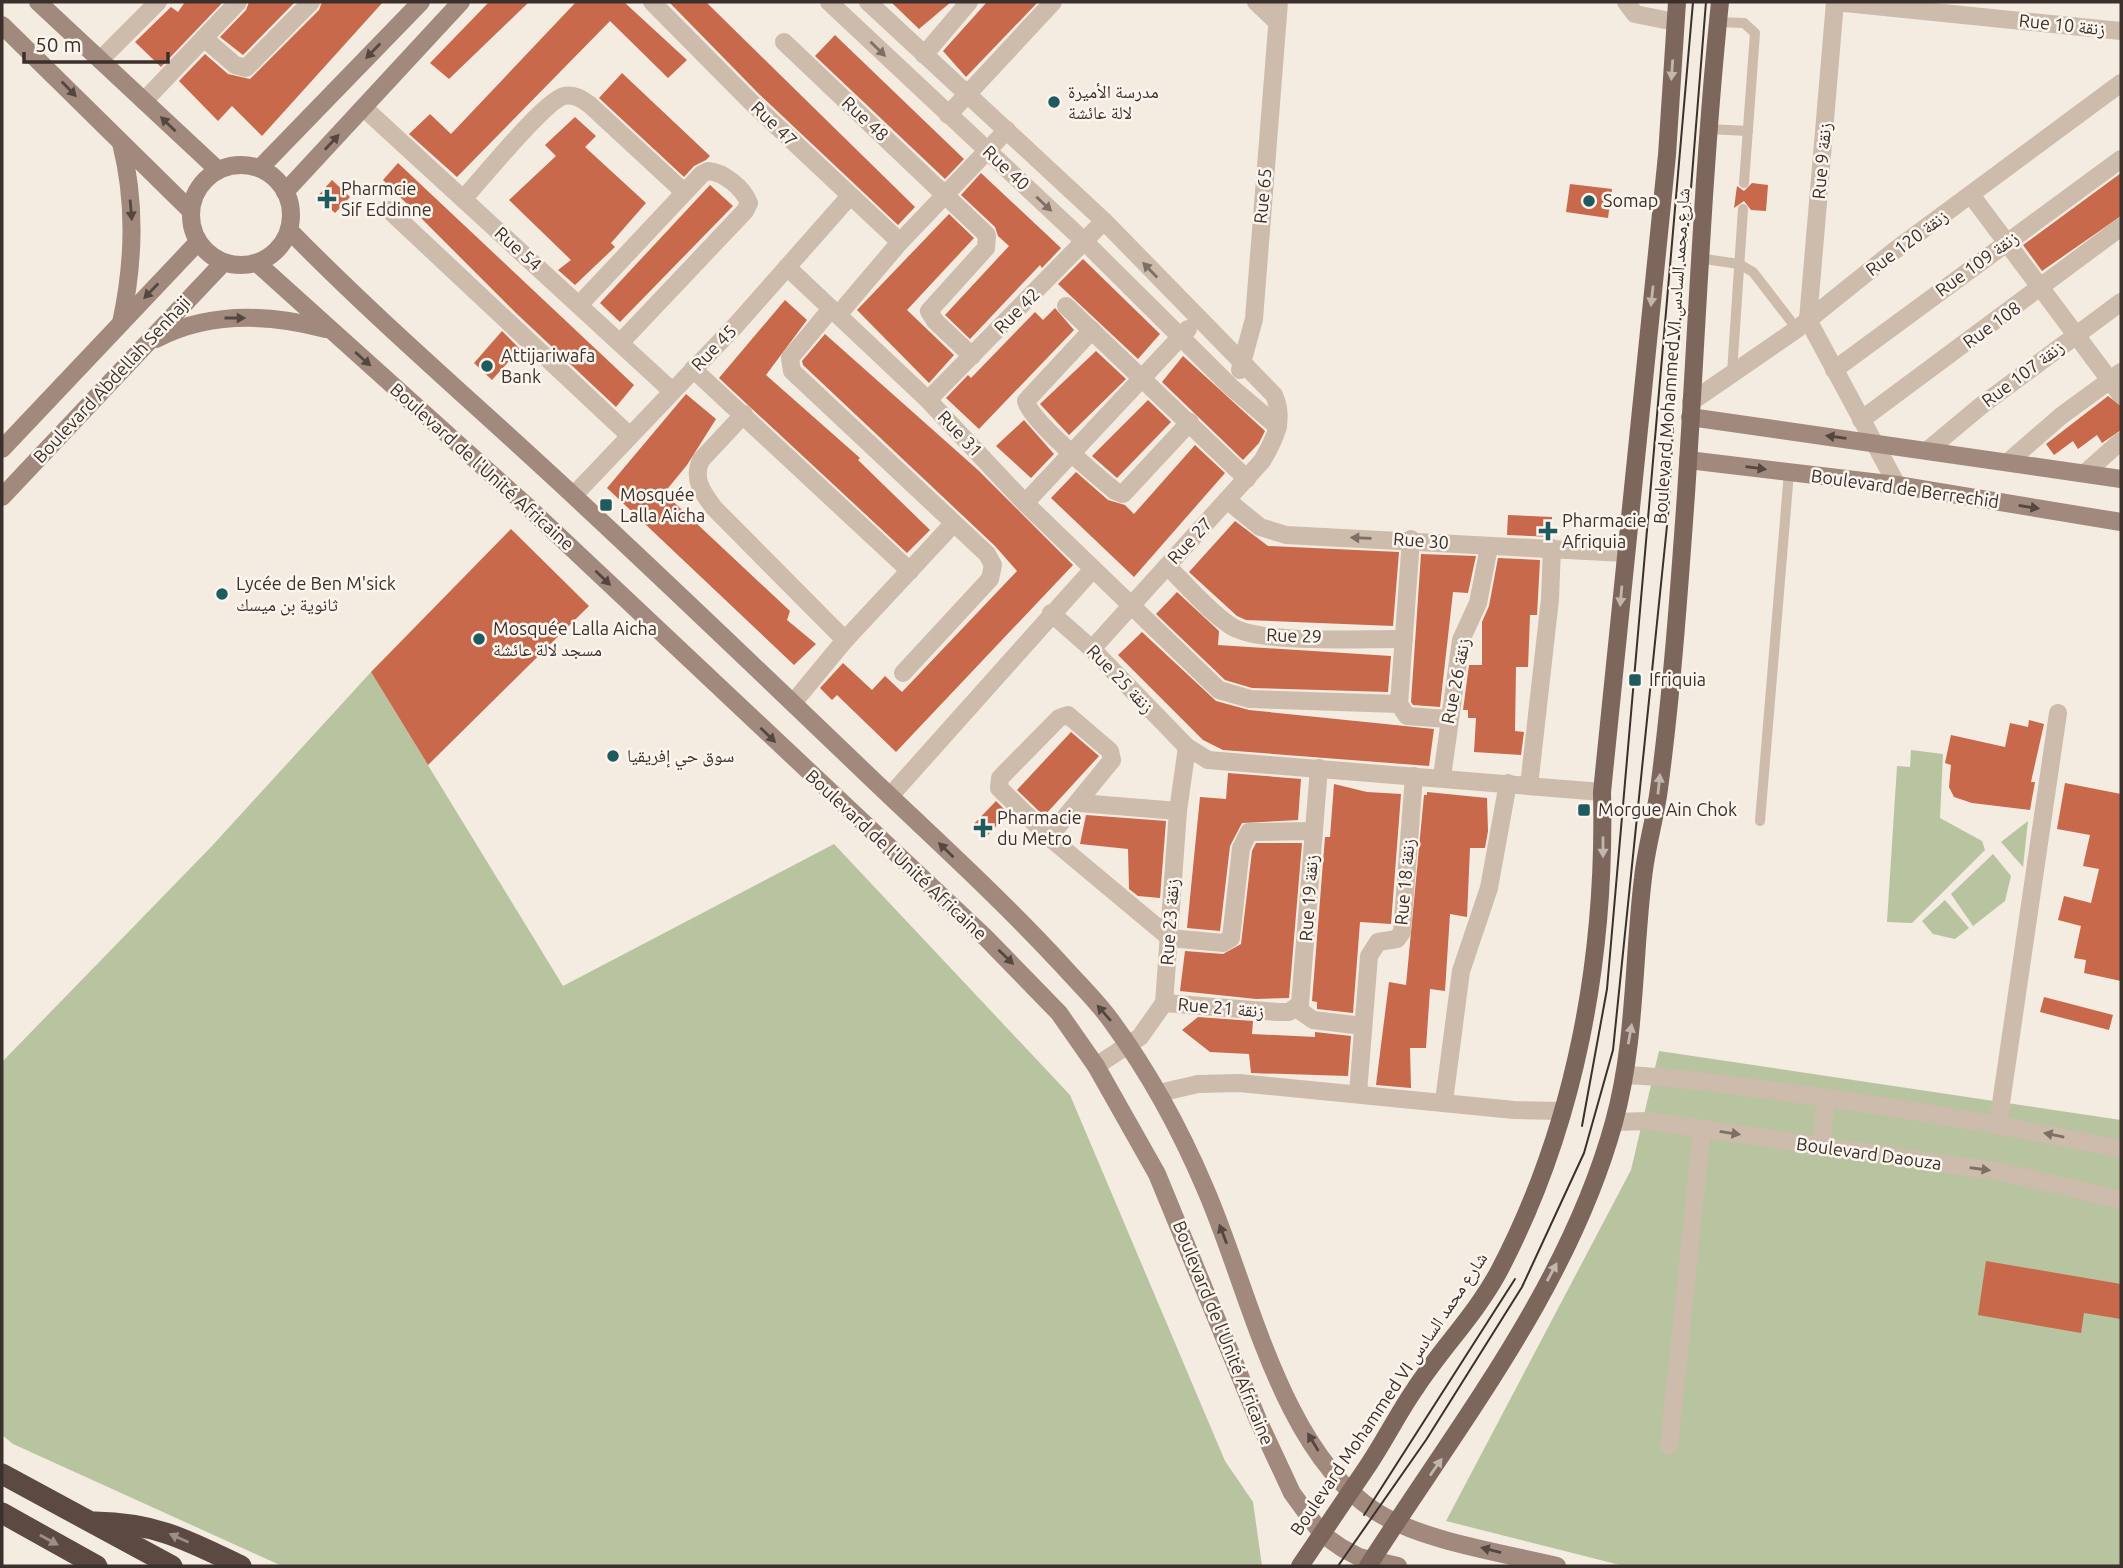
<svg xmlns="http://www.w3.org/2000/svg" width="2123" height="1568" font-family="Ubuntu,'Noto Naskh Arabic',sans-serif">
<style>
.green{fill:#b8c4a0}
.building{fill:#c8694b}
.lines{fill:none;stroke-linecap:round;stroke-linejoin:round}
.lane{stroke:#cdbbac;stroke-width:10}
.street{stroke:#cdbbac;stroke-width:18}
.secondary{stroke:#a18a7d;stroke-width:18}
.primary{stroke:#7d675c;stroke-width:18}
.highway{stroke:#5c4a42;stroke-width:21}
.tram{stroke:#3b302b;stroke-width:2}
.oneway{fill:#7d6f65}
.oneway2{fill:#544640}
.oneway3{fill:#c2b5ac}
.oneway4{fill:#9c8e87}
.poi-dot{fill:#1f5a5e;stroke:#fbf5ee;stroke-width:2.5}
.labels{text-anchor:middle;stroke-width:5;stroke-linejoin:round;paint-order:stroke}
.street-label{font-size:18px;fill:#3b302b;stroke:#fbf5ee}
.poi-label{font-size:18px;fill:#3b302b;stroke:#fbf5ee;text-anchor:start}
</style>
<rect width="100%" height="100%" fill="#f4ebe1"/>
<g class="green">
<polygon points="371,672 563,986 834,844 1070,1095 1225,1461 1253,1502 1262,1566 282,1566 13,1444 2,1435 2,1062 211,847"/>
<polygon points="1911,750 1943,754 1940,818 1982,841 1985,850 1912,923 1887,922 1897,766 1910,767"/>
<polygon points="2028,821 2023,867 2001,842"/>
<polygon points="1993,854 2011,876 2005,901 1973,926 1951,894"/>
<polygon points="1945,900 1969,928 1955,939 1933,934 1922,921"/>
<polygon points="1659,1051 2121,1120 2121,1566 1624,1566 1446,1521 1631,1170"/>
</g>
<g class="building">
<polygon points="185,2 223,2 161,67 135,42 171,7 178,12"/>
<polygon points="249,2 295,2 243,55 220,37 246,10"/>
<polygon points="322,2 383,2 262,136 232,106 218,121 179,81 205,54 228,74 250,79 319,10"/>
<polygon points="489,2 529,2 449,79 430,63"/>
<polygon points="576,2 624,2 687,60 668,78 610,21 457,177 409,134 430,114 451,134"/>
<polygon points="669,2 706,2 915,207 898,225 759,94"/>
<polygon points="891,2 951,2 919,29"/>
<polygon points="987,2 1038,2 966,77 943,51"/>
<polygon points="835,35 964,159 945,179 815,56"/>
<polygon points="622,73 710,156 706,160 694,166 684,177 599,98"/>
<polygon points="575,117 596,136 585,147 646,203 611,243 615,247 575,285 558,270 571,260 509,200 556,156 545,145"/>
<polygon points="398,163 634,385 616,407 517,314 383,180"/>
<polygon points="981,173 1061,248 1042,268 1040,265 970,339 945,315 1009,246 998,236 995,227 961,195"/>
<polygon points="2121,173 2121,216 2042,271 2023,245"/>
<polygon points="332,180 350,197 335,213 317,197"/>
<polygon points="1752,183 1768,185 1766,211 1751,210 1744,201 1734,208 1737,186 1744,191"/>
<polygon points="1570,184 1612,189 1608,218 1566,212"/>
<polygon points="710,185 733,206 620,322 600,303"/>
<polygon points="949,214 974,238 907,310 954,355 929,383 857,310"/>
<polygon points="1083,259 1160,334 1138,359 1058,284"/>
<polygon points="785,300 807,320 766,375 860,458 858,460 930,530 907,553 719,378"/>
<polygon points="1055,308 1074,330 979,429 946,398 968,375 971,378 1035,312 1043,320"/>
<polygon points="502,331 520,349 492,380 474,363"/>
<polygon points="825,334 978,470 1073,565 896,752 837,695 832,700 820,688 843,663 872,690 885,676 902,692 1017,571 995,546 803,365 802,361"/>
<polygon points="1096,351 1126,379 1069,435 1040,404"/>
<polygon points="1183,356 1265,431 1259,443 1243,460 1162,382"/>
<polygon points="686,394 716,419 687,465 664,493 790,611 787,620 816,644 794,665 607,488"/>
<polygon points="2108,396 2121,406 2121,430 2102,443 2097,435 2078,449 2073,441 2054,455 2046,444"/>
<polygon points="1148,400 1171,422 1117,478 1092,456"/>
<polygon points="1024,420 1054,454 1031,478 996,446"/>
<polygon points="1195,445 1225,473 1134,577 1051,498 1076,472 1108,500 1125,505 1134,514"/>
<polygon points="1508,515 1552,517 1552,537 1507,535"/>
<polygon points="1235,521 1268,546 1399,552 1393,626 1246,620 1237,616 1189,572"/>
<polygon points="511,529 589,606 428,765 371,672"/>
<polygon points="1421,554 1476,556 1468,593 1453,592 1440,707 1413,705 1411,702"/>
<polygon points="1498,558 1540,560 1537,615 1530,615 1528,667 1516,667 1515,731 1524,732 1521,755 1474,752 1476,718 1468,718 1468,710 1463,710 1469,665 1482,665 1482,622 1489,606"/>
<polygon points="1177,592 1219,631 1218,645 1391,656 1388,692 1252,688 1225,680 1156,614"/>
<polygon points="1142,632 1216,701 1249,710 1434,729 1429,766 1223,750 1203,740 1118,655"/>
<polygon points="2029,720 2044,724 2031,782 2035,782 2030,810 1972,803 1954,797 1949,787 1951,765 1945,763 1951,735 2005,747 2010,723 2028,727"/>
<polygon points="1071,732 1099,756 1044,816 1017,790"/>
<polygon points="1228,773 1301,779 1298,820 1242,823 1230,846 1220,931 1187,928 1200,797 1226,799"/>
<polygon points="2065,783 2121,794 2121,981 2084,973 2086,960 2074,958 2081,926 2058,920 2064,896 2091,903 2099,869 2083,866 2090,835 2057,829"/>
<polygon points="1334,784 1367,792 1401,794 1391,924 1360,922 1353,1013 1317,1009 1317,1002 1312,1001 1325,837 1330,837"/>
<polygon points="1427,792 1487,798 1488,831 1485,848 1470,848 1467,917 1450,914 1445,991 1430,989 1426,1048 1410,1048 1411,1088 1376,1085 1389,982 1406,985 1424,795 1427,795"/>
<polygon points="996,801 1008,813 985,838 972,826"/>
<polygon points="1086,815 1166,821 1160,898 1138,896 1129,889 1128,849 1080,844"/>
<polygon points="1256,843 1302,843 1289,998 1256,999 1180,991 1185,951 1223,954 1241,944 1252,851"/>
<polygon points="2044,997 2113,1015 2109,1030 2040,1012"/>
<polygon points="1198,1017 1253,1021 1252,1034 1315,1037 1315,1032 1351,1036 1348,1076 1251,1073 1249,1054 1210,1052 1182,1030"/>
<polygon points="1986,1261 2121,1284 2121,1319 2084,1313 2081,1333 1978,1315"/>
</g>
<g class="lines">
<g class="lane">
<polyline points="1718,22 1744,23 1755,33 1744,183"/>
<polyline points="1708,129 1748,131"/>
<polyline points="1698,258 1739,264 1753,272 1797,329"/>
<polyline points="1732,373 1743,209"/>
<polyline points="1760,821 1789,472"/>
</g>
<g class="street">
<polyline points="652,2 751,102 900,242"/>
<polyline points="829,2 1085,242 1231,387 1278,427"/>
<path d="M868,2L1104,221L1274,395C1285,420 1275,439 1262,461L1092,649"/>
<polyline points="1256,2 1277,22"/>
<polyline points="1626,2 1635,14 1675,22"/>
<polyline points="1835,2 1808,320 1897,485"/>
<polyline points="1835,2 2121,31"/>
<polyline points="205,39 235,65 246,68 311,2"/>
<polyline points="784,42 987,235 986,248 929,311 935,321 972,356"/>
<polyline points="924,55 969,2"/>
<polyline points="100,60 158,2"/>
<polyline points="144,101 238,2"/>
<polyline points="364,108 672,391"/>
<polyline points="948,115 1053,2"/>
<polyline points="1971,195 2121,395"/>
<path d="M463,199C481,180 544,101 564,96C575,94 582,99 590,105L684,192"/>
<polyline points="389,210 630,436"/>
<polyline points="787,267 928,400 1025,503 1219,690 1250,699 1399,704"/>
<path d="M579,305L702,174L708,171C724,172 743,188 749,203L745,211L620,343"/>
<polyline points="1066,306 1247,479"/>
<polyline points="831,309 790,358 792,371 987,554 993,565 990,579 903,673"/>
<polyline points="838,315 900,242 1007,130"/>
<path d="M1092,330L1026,401C1029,419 1098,477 1115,491L1123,494L1190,422"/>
<polyline points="693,369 910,571"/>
<polyline points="1240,370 1254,319 1279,2"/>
<polyline points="1834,370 2121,159"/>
<polyline points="928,400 1104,221"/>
<polyline points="1691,402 1797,329 1894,251 2121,83"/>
<path d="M744,414L701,460C692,479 703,493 714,508L845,640"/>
<polyline points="1861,420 2121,227"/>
<polyline points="1928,450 1982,405 2121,302"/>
<polyline points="2008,462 2061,416 2121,372"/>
<polyline points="2085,473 2121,441"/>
<polyline points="574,495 736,325 850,196"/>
<polyline points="1227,500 1260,527 1286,535 1625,553"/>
<polyline points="1025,503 1188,329"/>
<polyline points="1411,539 1399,704 1407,716 1448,719"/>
<path d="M1167,566C1187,585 1207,610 1231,626C1260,645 1365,638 1404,639"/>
<polyline points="1051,613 1092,649 1187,747 1208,760 1602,792"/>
<polyline points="793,703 845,640 953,524"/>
<polyline points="1442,777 1461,640 1478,603 1489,547"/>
<polyline points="1529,786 1550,599 1552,548"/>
<polyline points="890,796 1093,569"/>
<polyline points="1080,803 1178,811"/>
<polyline points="1049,837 1112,760 1110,751 1068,715 1059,718 1000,778 999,788 1049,837 1170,938 1223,943 1231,938 1241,848 1249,832 1314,831"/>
<polyline points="1164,1003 1278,1012 1289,1012 1300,1004 1319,768"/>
<polyline points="1296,1008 1313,1020 1363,1026"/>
<polyline points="1096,1066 1140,1037 1164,1003 1178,811 1187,747"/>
<path d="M1624,1075C1677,1077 1730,1085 1784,1092C1897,1107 2009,1126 2121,1149"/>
<polyline points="1159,1093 1198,1084 1239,1083 1514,1110 1562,1111"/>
<polyline points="1358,1093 1369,956 1378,942 1397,939 1402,932 1414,776"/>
<polyline points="1444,1101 1461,971 1489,888 1508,783"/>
<polyline points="1614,1122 1649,1121 2007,1173 2121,1200"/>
<polyline points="1998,1124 2058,713"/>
<polyline points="1821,1147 1826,1098"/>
<polyline points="1669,1446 1702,1129"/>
</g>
<g class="secondary">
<polyline points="38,2 218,170"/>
<polyline points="2,25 190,210"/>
<circle cx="241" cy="215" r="50"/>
<polyline points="260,168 421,2"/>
<polyline points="285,192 461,2"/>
<path d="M290,231C381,324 480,408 575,497C675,590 773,684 872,779C936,840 1002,900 1062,965C1079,984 1098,1002 1112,1022C1150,1074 1180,1129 1205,1188C1249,1288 1280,1449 1375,1511C1421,1541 1503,1553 1557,1566"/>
<polyline points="258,264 528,507 985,937 1059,1013 1096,1066 1157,1174 1258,1420 1292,1493 1322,1534 1342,1548 1359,1557 1398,1566"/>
<path d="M121,323C134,263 136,202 121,143"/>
<path d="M156,339C210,311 270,314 326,329"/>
<polyline points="1690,417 2121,479"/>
<polyline points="2,449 198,242"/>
<polyline points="1688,460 1897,485 2121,522"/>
<polyline points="2,497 223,263"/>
</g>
<g class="primary">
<path d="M1300,1566C1322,1534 1343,1502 1365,1470C1383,1444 1397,1415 1415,1389C1441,1349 1475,1315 1498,1273C1576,1125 1606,957 1602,792L1667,155L1677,2"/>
<path d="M1368,1566C1458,1425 1569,1286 1614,1122C1636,1042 1633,959 1643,878C1646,848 1655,819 1659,789C1672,691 1679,592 1686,494C1697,330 1703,166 1720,2"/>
</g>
<g class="highway">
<polyline points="2,1474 172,1566"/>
<polyline points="2,1513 97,1566"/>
<path d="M95,1522C156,1523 187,1540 241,1566"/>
</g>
<g class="tram">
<polyline points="1582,1126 1607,989 1693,2"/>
<polyline points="1364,1515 1515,1279"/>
<polyline points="1338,1566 1426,1440 1522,1287 1584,1153 1613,1050 1668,516 1676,374 1706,2"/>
</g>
</g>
<defs><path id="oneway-solid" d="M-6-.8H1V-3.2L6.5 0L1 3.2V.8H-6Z" transform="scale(1.75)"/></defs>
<g class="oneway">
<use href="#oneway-solid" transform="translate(878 49) rotate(44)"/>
<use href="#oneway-solid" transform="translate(1044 204) rotate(43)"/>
<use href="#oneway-solid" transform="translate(1150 270) rotate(-134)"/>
<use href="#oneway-solid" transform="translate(1361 538) rotate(-178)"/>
<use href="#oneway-solid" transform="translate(1730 1133) rotate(9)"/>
<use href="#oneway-solid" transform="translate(2054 1135) rotate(-168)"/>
<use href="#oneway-solid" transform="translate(1980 1169) rotate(8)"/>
</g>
<g class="oneway2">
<use href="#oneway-solid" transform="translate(373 51) rotate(134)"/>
<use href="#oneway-solid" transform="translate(69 89) rotate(46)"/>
<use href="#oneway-solid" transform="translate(168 124) rotate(-136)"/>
<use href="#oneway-solid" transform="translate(332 142) rotate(-47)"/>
<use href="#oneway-solid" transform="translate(131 210) rotate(85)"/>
<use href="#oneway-solid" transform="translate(151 291) rotate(134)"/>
<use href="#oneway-solid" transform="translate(235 318)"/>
<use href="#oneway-solid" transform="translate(363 359) rotate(42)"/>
<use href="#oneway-solid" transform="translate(1836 437) rotate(-172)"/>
<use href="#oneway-solid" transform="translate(1756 468) rotate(7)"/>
<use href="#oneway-solid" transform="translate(2029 507) rotate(9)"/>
<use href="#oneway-solid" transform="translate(603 578) rotate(44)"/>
<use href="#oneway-solid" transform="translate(768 735) rotate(44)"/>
<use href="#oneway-solid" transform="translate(946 850) rotate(-136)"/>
<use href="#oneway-solid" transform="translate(1006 957) rotate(44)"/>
<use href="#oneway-solid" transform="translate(1104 1013) rotate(-131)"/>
<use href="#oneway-solid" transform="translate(1223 1234) rotate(-111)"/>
<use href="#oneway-solid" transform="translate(1313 1442) rotate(-121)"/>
<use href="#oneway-solid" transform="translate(1491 1550) rotate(-166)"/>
</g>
<g class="oneway3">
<use href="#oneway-solid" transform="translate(1672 70) rotate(94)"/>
<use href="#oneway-solid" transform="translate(1652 296) rotate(96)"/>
<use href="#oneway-solid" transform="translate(1621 596) rotate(95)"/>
<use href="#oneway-solid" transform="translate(1659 784) rotate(-84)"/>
<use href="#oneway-solid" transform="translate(1603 847) rotate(90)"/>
<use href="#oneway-solid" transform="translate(1630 1034) rotate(-80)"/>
<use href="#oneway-solid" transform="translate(1552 1272) rotate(-62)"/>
<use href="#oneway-solid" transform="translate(1436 1467) rotate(-55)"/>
</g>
<g class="oneway4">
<use href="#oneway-solid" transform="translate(179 1538) rotate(-156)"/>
<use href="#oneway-solid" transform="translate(49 1540) rotate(29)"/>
</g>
<g class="poi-dot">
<circle cx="1054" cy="102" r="7"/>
<path d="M323.5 188.5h7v7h7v7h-7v7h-7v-7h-7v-7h7z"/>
<circle cx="1589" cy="201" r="7"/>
<circle cx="487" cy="366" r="7"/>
<rect x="599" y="498" width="14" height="14" rx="3.5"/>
<path d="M1544.5 520.5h7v7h7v7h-7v7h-7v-7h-7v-7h7z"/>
<circle cx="222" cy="594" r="7"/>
<circle cx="479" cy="639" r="7"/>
<rect x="1628" y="673" width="14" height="14" rx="3.5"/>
<circle cx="613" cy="756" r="7"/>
<rect x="1577" y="803" width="14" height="14" rx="3.5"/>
<path d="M979.5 817.5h7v7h7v7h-7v7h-7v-7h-7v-7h7z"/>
</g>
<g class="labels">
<g class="street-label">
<text transform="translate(2062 25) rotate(6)" y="6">Rue 10 زنقة</text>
<text transform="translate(865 119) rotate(43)" y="6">Rue 48</text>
<text transform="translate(774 124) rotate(44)" y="6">Rue 47</text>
<text transform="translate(1822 161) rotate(-85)" y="6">Rue 9 زنقة</text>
<text transform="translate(1006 168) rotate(43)" y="6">Rue 40</text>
<text transform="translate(1263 196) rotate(-85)" y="6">Rue 65</text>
<text transform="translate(1907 243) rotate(-37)" y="6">Rue 120 زنقة</text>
<text transform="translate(518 249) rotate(42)" y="6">Rue 54</text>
<text transform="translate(1977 264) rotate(-36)" y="6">Rue 109 زنقة</text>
<text transform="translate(1017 311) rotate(-45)" y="6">Rue 42</text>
<text transform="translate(1992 325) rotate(-36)" y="6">Rue 108</text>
<text transform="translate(714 348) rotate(-46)" y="6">Rue 45</text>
<text transform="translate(1672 356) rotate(-86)" y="6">Boulevard Mohammed VI شارع محمد السادس</text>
<text transform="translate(2023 374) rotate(-37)" y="6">Rue 107 زنقة</text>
<text transform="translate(112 380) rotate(-47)" y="6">Boulevard Abdellah Senhaji</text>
<text transform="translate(960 434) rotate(47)" y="6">Rue 31</text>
<text transform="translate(482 467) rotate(42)" y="6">Boulevard de l'Unité Africaine</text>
<text transform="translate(1905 489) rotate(8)" y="6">Boulevard de Berrechid</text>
<text transform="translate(1190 541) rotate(-47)" y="6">Rue 27</text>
<text transform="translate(1421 541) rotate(4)" y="6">Rue 30</text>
<text transform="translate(1294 636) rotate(2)" y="6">Rue 29</text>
<text transform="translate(1120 679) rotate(46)" y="6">Rue 25 زنقة</text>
<text transform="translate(1456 681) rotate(-79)" y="6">Rue 26 زنقة</text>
<text transform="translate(896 855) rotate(43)" y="6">Boulevard de l'Unité Africaine</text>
<text transform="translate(1405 882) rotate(-85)" y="6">Rue 18 زنقة</text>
<text transform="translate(1309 898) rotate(-86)" y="6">Rue 19 زنقة</text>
<text transform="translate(1170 922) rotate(-86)" y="6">Rue 23 زنقة</text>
<text transform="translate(1221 1008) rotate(5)" y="6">Rue 21 زنقة</text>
<text transform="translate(1869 1154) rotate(8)" y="6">Boulevard Daouza</text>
<text transform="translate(1223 1333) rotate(68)" y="6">Boulevard de l'Unité Africaine</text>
<text transform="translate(1389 1394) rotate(-56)" y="6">Boulevard Mohammed VI شارع محمد السادس</text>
</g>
<g class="poi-label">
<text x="1068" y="98">مدرسة الأميرة<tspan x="1068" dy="21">لالة عائشة</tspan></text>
<text x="341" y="195">Pharmcie<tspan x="341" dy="21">Sif Eddinne</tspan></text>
<text x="1603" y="207">Somap</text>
<text x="501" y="362">Attijariwafa<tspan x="501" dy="21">Bank</tspan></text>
<text x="620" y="501">Mosquée<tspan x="620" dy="21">Lalla Aicha</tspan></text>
<text x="1562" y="527">Pharmacie<tspan x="1562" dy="21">Afriquia</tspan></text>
<text x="236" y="590">Lycée de Ben M'sick<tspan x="236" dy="21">ثانوية بن ميسك</tspan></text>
<text x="493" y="635">Mosquée Lalla Aicha<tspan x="493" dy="21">مسجد لالة عائشة</tspan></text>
<text x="1649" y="686">Ifriquia</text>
<text x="627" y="762">سوق حي إفريقيا</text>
<text x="1598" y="816">Morgue Ain Chok</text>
<text x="997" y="824">Pharmacie<tspan x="997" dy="21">du Metro</tspan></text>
</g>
</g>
<rect width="2123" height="1568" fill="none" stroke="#3b302b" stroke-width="7"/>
<path d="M24 52v10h144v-10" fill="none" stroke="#3b302b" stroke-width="3.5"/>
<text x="35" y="52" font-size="21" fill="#3b302b" stroke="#fbf5ee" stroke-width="5" paint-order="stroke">50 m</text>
</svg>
